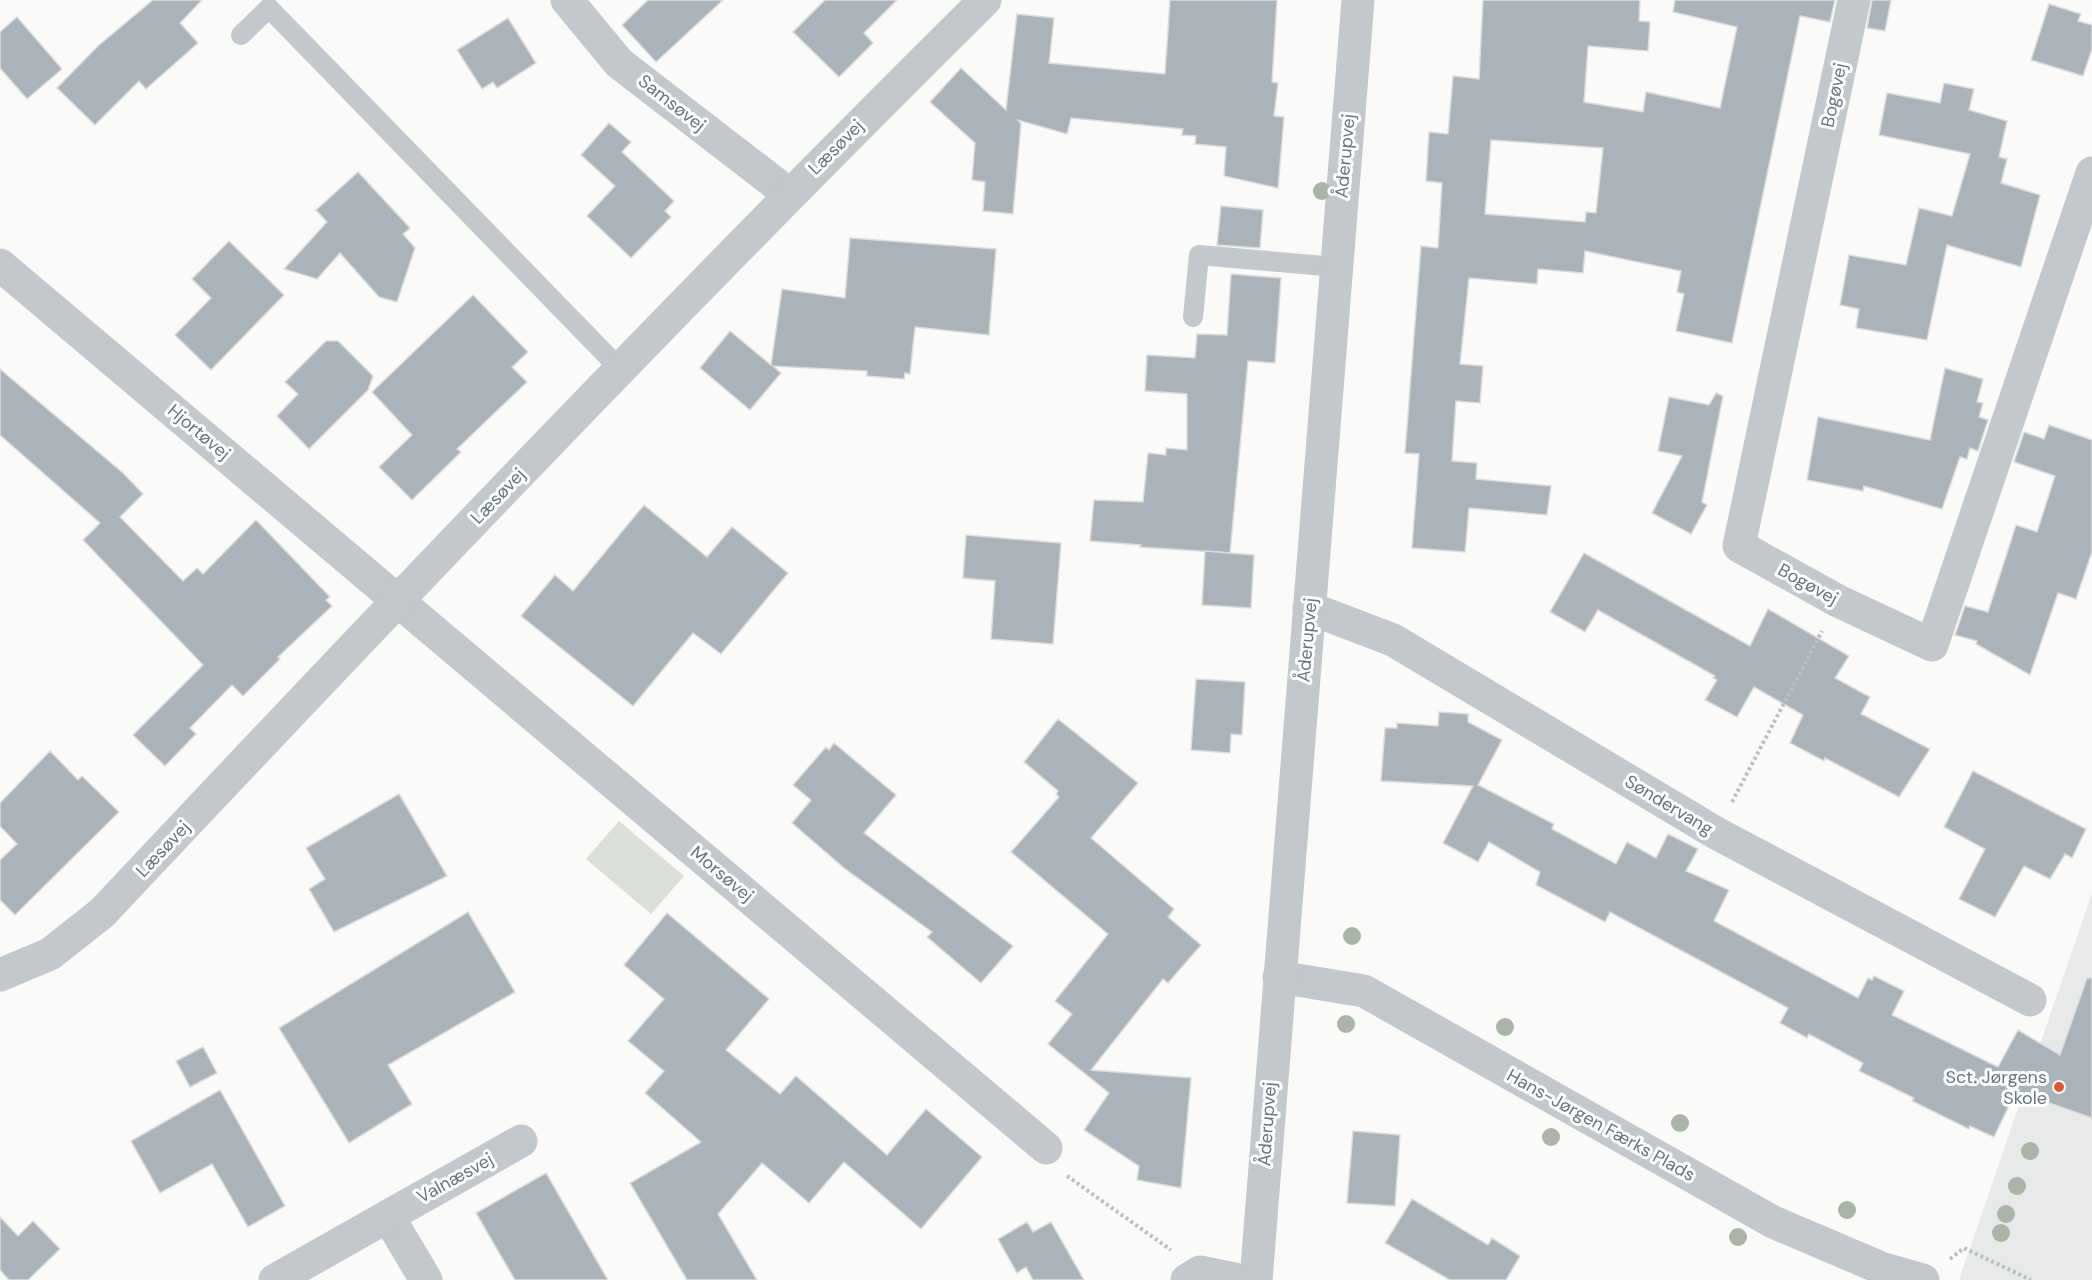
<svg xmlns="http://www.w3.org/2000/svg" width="2092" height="1280" font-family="'DM Sans',sans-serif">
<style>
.built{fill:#e8e9e9}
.green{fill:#dadfd7}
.building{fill:#aab3b9;stroke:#dcdcda;stroke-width:1.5;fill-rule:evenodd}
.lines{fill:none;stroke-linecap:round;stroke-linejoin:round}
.path{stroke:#bbbfc2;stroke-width:4;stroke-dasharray:3 3;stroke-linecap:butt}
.service{stroke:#c3c8cc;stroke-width:20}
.minor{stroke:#c3c8cc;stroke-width:33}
.tertiary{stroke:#c3c8cc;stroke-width:33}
.tree{fill:#aab4a7}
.poi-dot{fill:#e4572e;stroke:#fff;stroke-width:2}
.labels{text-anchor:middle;stroke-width:6;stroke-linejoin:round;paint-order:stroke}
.street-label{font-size:18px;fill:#657683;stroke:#fff}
.poi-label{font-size:18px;fill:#657683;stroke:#fff;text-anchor:end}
</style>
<rect width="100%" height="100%" fill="#fafaf8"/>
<polygon class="built" points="2092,893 2092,1280 1959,1280"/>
<polygon class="green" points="619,821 684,876 651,914 586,859"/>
<g class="building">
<polygon points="153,0 202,0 180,23 198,43 146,89 139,81 95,125 57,88 98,46"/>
<polygon points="648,0 723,0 656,62 622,25"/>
<polygon points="825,0 897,0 864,33 873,43 839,77 793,32"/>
<polygon points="1170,0 1277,0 1272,82 1278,83 1274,116 1284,117 1278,188 1224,176 1226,147 1195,144 1196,136 1182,135 1183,129 1071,118 1067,134 1018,120 1021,124 1013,214 983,211 985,182 972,180 975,143 930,102 961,68 1006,110 1017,14 1054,18 1049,63 1165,74"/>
<path d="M1483,0H1640L1639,21L1650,22L1648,51L1588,46L1584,102L1643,112L1646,92L1720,108L1737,27L1673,12L1675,0H1835L1830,22L1800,16L1732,343L1676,331L1684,294L1677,292L1681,271L1585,251L1583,273L1538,269L1537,284L1469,278L1460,364L1483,366L1480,403L1456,401L1452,461L1477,463L1476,479L1551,486L1547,515L1469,508L1465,552L1412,548L1419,454L1405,453L1421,246L1438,248L1442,183L1426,181L1429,132L1448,134L1453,76L1479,79ZM1491,140L1603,148L1596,213L1586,212L1585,222L1485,214Z"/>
<polygon points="1872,0 1891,0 1885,31 1867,28"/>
<polygon points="2049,4 2081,14 2078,21 2092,25 2092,49 2083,76 2031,60"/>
<polygon points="17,17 62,69 27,99 0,68 0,32"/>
<polygon points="508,18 536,63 497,88 493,82 482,89 457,50"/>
<polygon points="1944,83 1974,89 1969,110 2007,121 1999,157 2007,159 2001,183 2040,195 2021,267 1947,245 1927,340 1856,328 1859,309 1840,305 1849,255 1906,265 1919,208 1952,216 1970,154 1879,135 1887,93 1940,103"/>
<polygon points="609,123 631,142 622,152 674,201 665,211 671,217 631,258 587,216 615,186 581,155"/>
<polygon points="358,172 410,228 403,234 415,248 397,302 379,297 340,253 317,279 284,269 327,222 316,210"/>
<polygon points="1221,206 1263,210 1260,248 1217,245"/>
<polygon points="850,238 996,249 989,335 915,327 910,374 905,373 904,379 867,376 867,371 773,366 781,373 750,410 700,368 730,331 771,365 782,289 845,298"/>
<polygon points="229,241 284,295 211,370 175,335 211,298 192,279"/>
<polygon points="1231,274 1281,278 1275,363 1248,361 1230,553 1140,547 1141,545 1090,541 1094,500 1143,502 1148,453 1166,455 1166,448 1187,450 1187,394 1145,391 1147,355 1195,358 1197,334 1227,335"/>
<polygon points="473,295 528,352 512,367 527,382 457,449 461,452 412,500 379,467 412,435 372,392"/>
<polygon points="326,341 338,341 373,376 368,390 309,449 277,416 298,394 285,382"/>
<polygon points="1945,368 1983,379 1977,402 1983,403 1979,417 1988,420 1978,451 1970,448 1967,459 1960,457 1942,509 1864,486 1863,491 1807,480 1818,417 1930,440"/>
<polygon points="0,369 123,473 143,494 120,517 183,581 197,568 203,574 256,520 330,597 326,600 332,606 278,657 280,659 243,696 232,685 190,728 196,734 165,766 133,735 203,665 83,540 100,523 0,435"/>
<polygon points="1716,393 1723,396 1702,502 1707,505 1691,534 1652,513 1682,456 1658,451 1669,397 1709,405"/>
<polygon points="2049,425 2092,440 2092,552 2076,599 2058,593 2030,675 1976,644 1977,641 1955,635 1965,606 1988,612 2016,525 2037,532 2055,476 2014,462 2024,432 2044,439"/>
<polygon points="644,505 707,557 732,527 788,573 721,654 693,633 633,706 521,616 555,575 573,591"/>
<polygon points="966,535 1061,543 1053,644 991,639 995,581 963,578"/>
<polygon points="1205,551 1254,555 1251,608 1202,605"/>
<polygon points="1584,553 1750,646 1768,609 1849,656 1835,678 1870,697 1861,714 1930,749 1899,797 1825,758 1824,761 1790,743 1803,715 1754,687 1737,717 1705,700 1717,680 1713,678 1715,676 1598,610 1585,632 1550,612"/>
<polygon points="1196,679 1245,682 1242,735 1231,734 1230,753 1191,750"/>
<polygon points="1439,712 1468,714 1468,722 1502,740 1478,785 1554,824 1552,829 1616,864 1627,842 1656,858 1668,834 1698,849 1686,871 1729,890 1714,921 1858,998 1868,978 1872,980 1874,976 1904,991 1892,1015 1998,1067 2018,1030 2060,1055 2087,978 2092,978 2092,1118 2016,1091 1994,1137 1970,1126 1969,1129 1912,1101 1914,1098 1859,1071 1863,1063 1809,1034 1807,1038 1780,1023 1788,1008 1610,912 1605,922 1536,885 1540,872 1489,842 1478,862 1443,843 1473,786 1381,781 1385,728 1397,728 1397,723 1438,726"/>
<polygon points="1058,719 1138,783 1091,838 1174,909 1168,917 1201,945 1168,983 1163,979 1091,1070 1191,1078 1181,1188 1137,1180 1139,1166 1084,1130 1109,1093 1048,1044 1072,1014 1055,1001 1108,934 1011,852 1059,797 1056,794 1058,791 1024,762"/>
<polygon points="834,743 896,795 864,833 1013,946 981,983 927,937 932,932 844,868 792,823 811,800 793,785 826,747 829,750"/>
<polygon points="50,751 78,780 82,776 119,812 15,915 0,900 0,860 17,844 0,826 0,803"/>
<polygon points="1973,771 2086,829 2072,858 2065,854 2050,879 2024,866 1995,917 1959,899 1985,849 1944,827"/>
<polygon points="399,794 447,876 334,932 309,889 325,879 306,848"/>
<polygon points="468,912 515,992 388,1065 412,1104 349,1143 279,1028"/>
<polygon points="667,913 769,999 726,1050 780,1094 796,1076 887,1155 926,1109 982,1157 921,1229 844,1162 809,1203 762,1163 718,1214 757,1280 687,1280 630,1183 701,1142 645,1093 664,1071 628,1041 664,999 624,965"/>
<polygon points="203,1047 217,1073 190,1087 176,1061"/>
<polygon points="220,1090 285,1206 248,1227 212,1164 160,1193 131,1141"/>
<polygon points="1353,1131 1400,1135 1395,1206 1347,1203"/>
<polygon points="546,1173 608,1280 515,1280 476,1213"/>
<polygon points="1412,1199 1488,1245 1492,1238 1520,1256 1506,1280 1450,1280 1385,1243"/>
<polygon points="0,1217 18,1236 33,1221 60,1249 28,1280 9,1280 0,1270"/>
<polygon points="1027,1222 1033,1232 1051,1222 1084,1280 1033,1280 1026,1267 1017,1273 998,1239"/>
</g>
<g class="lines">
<g class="path">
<polyline points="1732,802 1822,631"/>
<polyline points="1067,1176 1171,1250"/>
<polyline points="1950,1259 1964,1248 2031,1280"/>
</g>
<g class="service">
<polyline points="241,35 269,8 620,369"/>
<polyline points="1193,317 1199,255 1336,267"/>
</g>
<g class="minor">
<polyline points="567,0 619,63 789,194"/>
<polyline points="1854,0 1739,546 1838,601 1932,645 2092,173"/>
<polyline points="0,265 1046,1148"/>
<polyline points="1309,608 1393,640 1716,833 2030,1000"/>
<path d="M0,975L50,954L102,913C392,605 684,298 985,0"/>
<polyline points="1279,977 1364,991 1773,1222 1881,1268 1923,1280"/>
<polyline points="388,1216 426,1280"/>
<polyline points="275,1280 521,1141"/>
<polyline points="1187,1280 1200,1272 1239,1280"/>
</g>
<polyline class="tertiary" points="1256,1280 1358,0"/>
</g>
<g class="tree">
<circle cx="1322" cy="191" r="9"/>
<circle cx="1352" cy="936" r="9"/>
<circle cx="1346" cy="1024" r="9"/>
<circle cx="1505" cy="1027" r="9"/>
<circle cx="1680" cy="1123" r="9"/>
<circle cx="1551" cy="1137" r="9"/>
<circle cx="2030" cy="1151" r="9"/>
<circle cx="2017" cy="1186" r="9"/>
<circle cx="1847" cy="1210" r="9"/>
<circle cx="2006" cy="1214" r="9"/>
<circle cx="2001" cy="1233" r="9"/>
<circle cx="1738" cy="1237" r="9"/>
</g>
<circle class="poi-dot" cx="2059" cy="1087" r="6"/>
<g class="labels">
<g class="street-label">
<text transform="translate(1834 95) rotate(-78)" y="6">Bogøvej</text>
<text transform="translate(672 103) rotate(38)" y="6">Samsøvej</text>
<text transform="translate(836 147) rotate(-45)" y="6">Læsøvej</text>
<text transform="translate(1345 156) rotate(-85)" y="6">Åderupvej</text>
<text transform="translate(199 432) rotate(40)" y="6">Hjortøvej</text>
<text transform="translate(498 496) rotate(-46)" y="6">Læsøvej</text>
<text transform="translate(1808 584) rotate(29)" y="6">Bogøvej</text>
<text transform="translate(1307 640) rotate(-85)" y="6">Åderupvej</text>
<text transform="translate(1669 805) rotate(31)" y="6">Søndervang</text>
<text transform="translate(163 849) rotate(-47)" y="6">Læsøvej</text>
<text transform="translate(722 874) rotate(40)" y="6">Morsøvej</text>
<text transform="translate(1267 1124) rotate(-86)" y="6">Åderupvej</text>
<text transform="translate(1601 1125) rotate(29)" y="6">Hans-Jørgen Færks Plads</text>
<text transform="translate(455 1178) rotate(-29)" y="6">Valnæsvej</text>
</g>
<g class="poi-label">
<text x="2047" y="1083">Sct. Jørgens<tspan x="2047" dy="21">Skole</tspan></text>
</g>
</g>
</svg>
